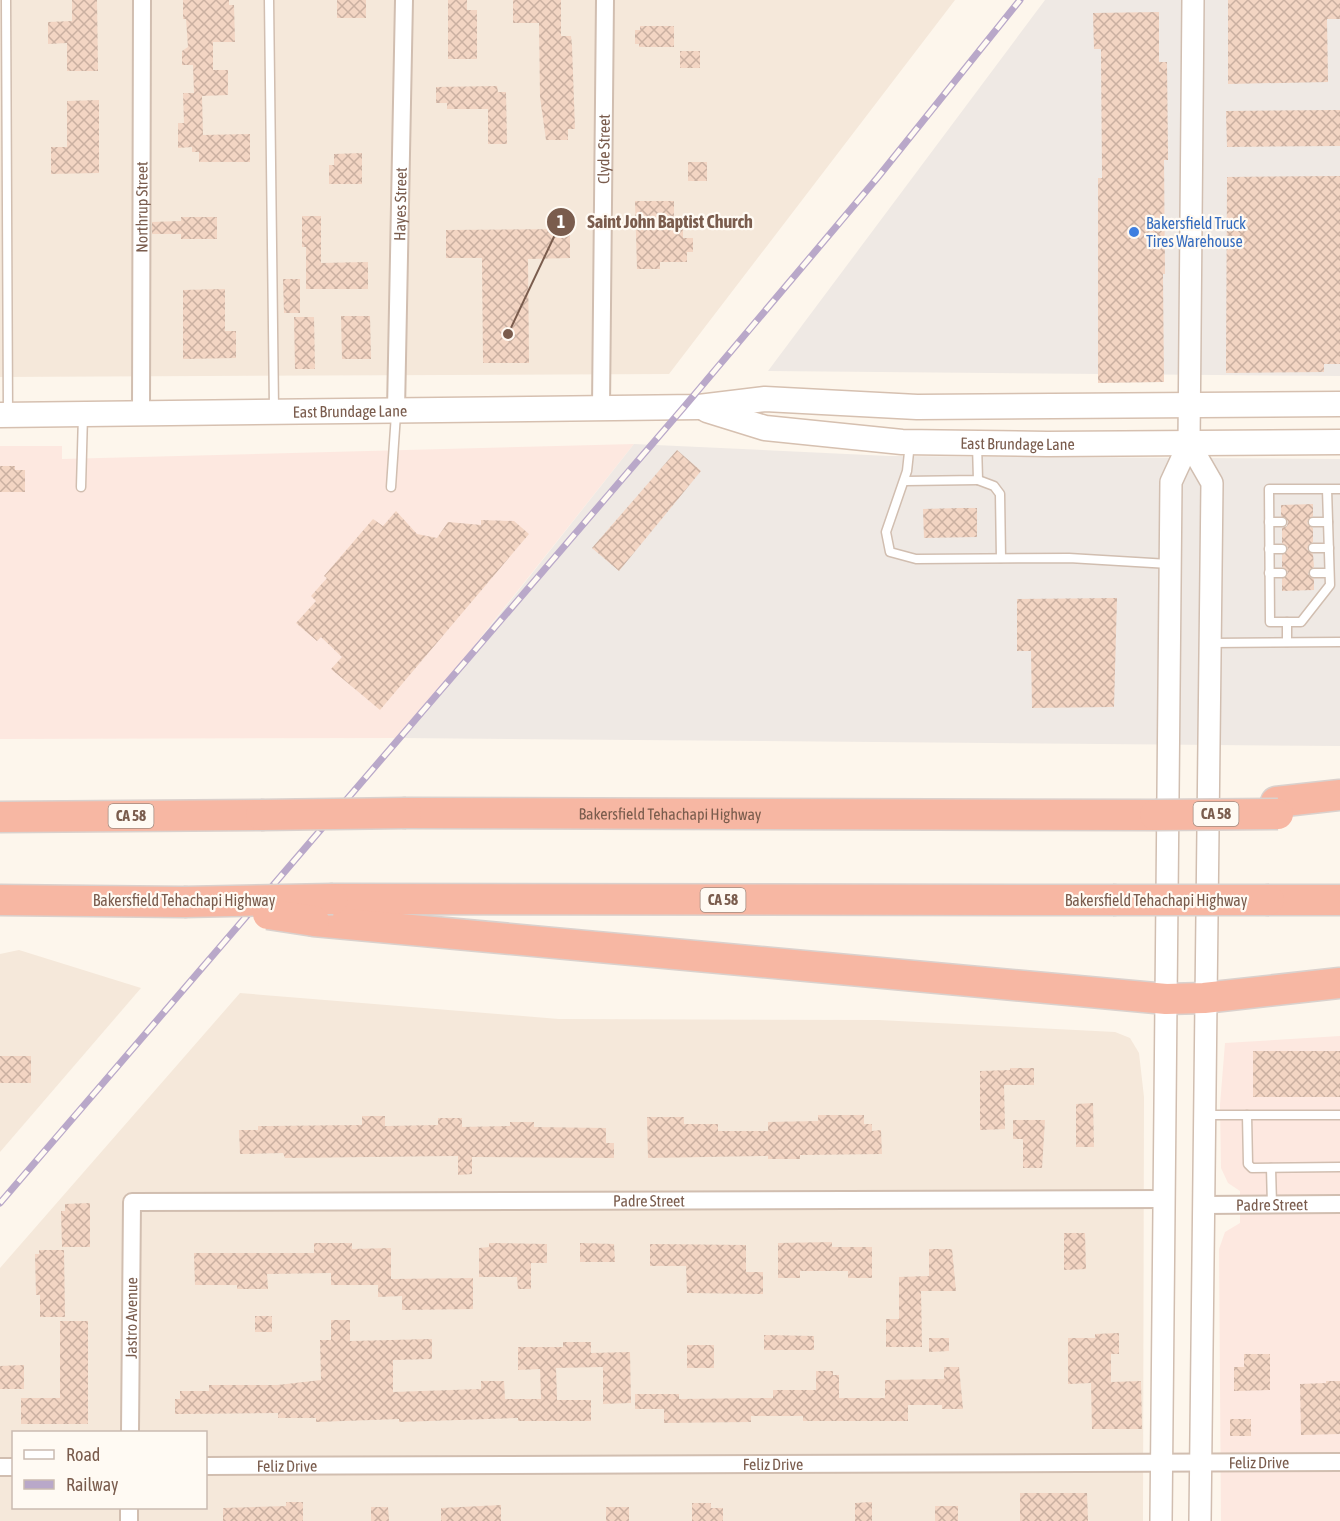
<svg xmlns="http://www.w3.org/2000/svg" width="1340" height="1521" font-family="'Asap Condensed',sans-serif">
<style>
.residential{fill:#f5e8da;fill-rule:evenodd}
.commercial{fill:#fde8e0}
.industrial{fill:#efe9e4}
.building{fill:url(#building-cross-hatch)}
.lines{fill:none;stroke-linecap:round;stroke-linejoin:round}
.service-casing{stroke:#d1beb0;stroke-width:11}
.minor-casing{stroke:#d1beb0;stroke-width:20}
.tertiary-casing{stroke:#d1beb0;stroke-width:24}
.secondary-casing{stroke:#d6c0b0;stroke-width:27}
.motorway-casing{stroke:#dad1cd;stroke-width:33}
.service{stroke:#fff;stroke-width:8}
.minor{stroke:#fff;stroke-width:16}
.tertiary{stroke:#fff;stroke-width:21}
.secondary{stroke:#fff;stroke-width:24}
.motorway{stroke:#f7b7a3;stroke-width:30}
.rail-casing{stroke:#b9a8c9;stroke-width:7}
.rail{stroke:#fffaf3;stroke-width:4.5;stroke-dasharray:14;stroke-linecap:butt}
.motorway-bridge-casing{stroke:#dad1cd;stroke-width:33;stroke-linecap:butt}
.motorway-bridge{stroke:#f7b7a3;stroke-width:30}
.shop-dot{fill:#3f7fe0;stroke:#fffaf3;stroke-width:2}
.labels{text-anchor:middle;stroke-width:4.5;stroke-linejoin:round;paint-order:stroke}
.shield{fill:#fffaf3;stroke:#a28b7f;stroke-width:1.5}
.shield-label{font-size:15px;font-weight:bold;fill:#7a5c4d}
.street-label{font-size:16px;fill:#7a5c4d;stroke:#fffaf3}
.shop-label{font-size:16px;fill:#366cbe;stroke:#fffaf3;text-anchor:start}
.leader{fill:none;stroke:#7a5c4d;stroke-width:2}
.callout-dot{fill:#7a5c4d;stroke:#fffaf3;stroke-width:2}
.mark-label{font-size:18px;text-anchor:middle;font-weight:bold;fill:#fff}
.callout-label{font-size:18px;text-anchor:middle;font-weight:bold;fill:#7a5c4d;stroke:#fffaf3;stroke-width:4.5;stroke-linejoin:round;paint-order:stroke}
</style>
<defs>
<pattern id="building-cross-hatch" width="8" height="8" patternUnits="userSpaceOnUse" patternTransform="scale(1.5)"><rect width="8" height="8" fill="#f3d5c3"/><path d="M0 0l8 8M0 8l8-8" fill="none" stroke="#cab0a1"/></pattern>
</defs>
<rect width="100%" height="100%" fill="#fdf6ec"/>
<g class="residential">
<polygon points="0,0 955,0 669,374 0,377"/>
<polygon points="19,950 141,988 0,1152 0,954"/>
<path d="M240,993L559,1019L879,1020L1115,1032L1130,1038L1139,1053L1144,1097L1143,1521H0V1268ZM14,1432H206V1508H14Z"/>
</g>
<g class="commercial">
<polygon points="634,444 401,738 0,739 0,446 62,446 62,459"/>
<polygon points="1340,1036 1340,1521 1221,1521 1219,1249 1225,1232 1240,1223 1240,1191 1228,1183 1221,1168 1220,1105 1225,1043"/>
</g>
<g class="industrial">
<polygon points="1045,0 1340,0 1340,376 768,371"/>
<polygon points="634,444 889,456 1340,459 1340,746 402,738"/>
</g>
<g class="building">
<polygon points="72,0 97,0 98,71 67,71 67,43 48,44 48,22 72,21"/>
<polygon points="183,0 229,0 229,5 234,5 235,42 213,42 213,70 228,70 228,95 202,96 203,135 250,134 250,162 199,162 199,152 192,152 192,147 178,148 178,123 184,123 183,93 194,93 193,65 182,65 182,51 188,47 186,19 183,19"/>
<rect x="337" y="0" width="29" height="18"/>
<polygon points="448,0 467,0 467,10 477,10 477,59 448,59"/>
<polygon points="513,0 561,0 561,36 571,36 572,46 575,129 568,129 568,140 546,140 540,97 539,23 513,23"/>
<polygon points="1228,0 1340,0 1340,19 1327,19 1328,82 1228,84"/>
<polygon points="1159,12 1159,62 1167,62 1168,160 1164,160 1165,274 1163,274 1164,382 1098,383 1098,178 1102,178 1101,49 1094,49 1093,13"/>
<polygon points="640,26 674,26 674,47 639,47 639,44 635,44 635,30 640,30"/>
<rect x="680" y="51" width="20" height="17"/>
<polygon points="497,86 498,92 506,92 507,144 488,144 488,109 447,109 447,103 436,103 436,87"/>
<polygon points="99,100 99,173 51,174 51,147 67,147 67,101"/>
<polygon points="1340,110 1340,146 1227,147 1226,111"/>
<polygon points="362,153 362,184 329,184 329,165 334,165 334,154"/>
<rect x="688" y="162" width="19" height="19"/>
<polygon points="1340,176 1340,364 1324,364 1324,372 1226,373 1227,177"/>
<polygon points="635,201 674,201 674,226 683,226 683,238 693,238 693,252 687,252 687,262 660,262 660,269 637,269"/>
<polygon points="302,216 321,216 321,263 368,262 368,289 306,289 306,247 302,247"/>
<polygon points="181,217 217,217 217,239 181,239 181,234 152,234 152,222 181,221"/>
<polygon points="570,229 570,258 528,259 529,363 483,363 482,258 446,258 446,230"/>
<polygon points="283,279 300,279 300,313 284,313"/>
<polygon points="225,289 225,331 236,331 236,358 183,359 183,290"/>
<polygon points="341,316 370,316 371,359 342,359"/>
<polygon points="294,317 314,317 315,369 295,369"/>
<polygon points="677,450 701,471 619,571 592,548"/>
<polygon points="0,466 15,466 15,470 25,470 25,492 0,492"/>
<polygon points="1313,504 1313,516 1307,523 1313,528 1313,542 1307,549 1313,554 1314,567 1308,574 1314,579 1314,590 1282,591 1282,579 1288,572 1282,567 1282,555 1288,548 1282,543 1282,528 1287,526 1288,521 1281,516 1281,505"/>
<polygon points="961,508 977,508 977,537 924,538 923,509"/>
<polygon points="396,511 417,534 437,538 448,522 481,525 481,520 514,521 529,534 380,710 331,669 342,657 321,637 317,641 296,623 316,601 311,596 327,578 324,576 373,519 383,526"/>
<polygon points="1117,598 1114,707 1032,708 1031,651 1017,651 1017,599"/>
<rect x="1253" y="1051" width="87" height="46"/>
<rect x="0" y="1056" width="31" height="27"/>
<polygon points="1010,1068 1034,1068 1034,1085 1004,1085 1005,1129 980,1130 980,1071 1010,1070"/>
<polygon points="1093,1103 1094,1147 1076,1147 1076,1104"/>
<polygon points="818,1115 864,1115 864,1124 872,1124 872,1131 881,1130 882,1154 800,1155 800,1159 768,1159 768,1156 648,1158 647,1117 684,1117 684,1124 718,1124 718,1131 768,1131 768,1122 818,1121"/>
<polygon points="362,1116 385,1116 385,1126 438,1125 438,1118 462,1118 462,1127 510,1126 510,1122 534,1122 534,1127 606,1128 606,1143 614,1143 614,1158 472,1157 472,1174 458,1175 458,1156 285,1158 283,1153 240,1154 239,1130 258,1130 258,1126 268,1126 362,1125"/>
<polygon points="1013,1120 1045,1120 1042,1168 1023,1168 1023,1139 1013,1139"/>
<polygon points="90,1203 90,1247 62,1247 61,1211 65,1211 65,1204"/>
<polygon points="1064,1233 1085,1233 1086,1269 1064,1270"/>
<polygon points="832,1242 832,1247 872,1247 872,1278 848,1278 848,1271 800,1271 800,1278 778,1278 778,1243"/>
<polygon points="314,1243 352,1243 352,1249 391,1248 391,1279 473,1278 473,1309 402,1310 402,1296 378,1297 378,1285 331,1285 331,1273 267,1274 268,1289 237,1289 237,1285 195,1285 194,1253 314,1253"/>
<polygon points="489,1243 547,1244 547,1263 531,1263 531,1289 518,1289 517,1277 479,1277 479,1248 489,1247"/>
<polygon points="580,1243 614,1244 615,1262 580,1262"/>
<polygon points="650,1244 746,1245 746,1272 763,1272 763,1294 687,1293 686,1266 650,1266"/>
<polygon points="929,1249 952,1249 956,1291 921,1291 922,1347 886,1347 886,1319 899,1319 899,1277 929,1276"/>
<polygon points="39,1250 64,1250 65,1317 40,1317 40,1295 36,1295 35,1254 39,1254"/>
<rect x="255" y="1316" width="17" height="16"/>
<polygon points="331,1320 350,1320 350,1341 432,1339 432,1359 393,1360 393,1392 481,1389 481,1381 504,1381 505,1399 541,1399 540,1369 518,1370 518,1347 563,1347 563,1342 591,1342 591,1353 630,1352 631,1403 603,1404 603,1367 556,1368 557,1400 591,1400 591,1421 518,1421 518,1418 399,1422 399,1419 316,1422 316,1418 278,1418 278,1413 175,1414 175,1399 180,1399 180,1391 209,1391 209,1385 278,1385 321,1380 320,1340 331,1340"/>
<polygon points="60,1321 88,1321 88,1424 21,1424 21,1398 60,1398"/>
<polygon points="1119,1333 1119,1354 1111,1354 1111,1382 1141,1381 1142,1429 1092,1429 1091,1383 1068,1384 1068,1338 1095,1338 1095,1334"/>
<polygon points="764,1335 814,1336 814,1350 764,1350"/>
<polygon points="929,1338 949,1338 949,1351 929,1352"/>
<rect x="687" y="1345" width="27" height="23"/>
<polygon points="1244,1354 1270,1354 1270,1390 1234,1391 1234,1367 1244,1367"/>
<polygon points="24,1365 24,1389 0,1389 0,1366"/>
<polygon points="944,1367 959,1367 963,1409 942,1409 942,1405 908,1405 908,1421 803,1421 803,1416 751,1416 751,1422 664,1423 664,1409 635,1409 635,1394 679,1394 679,1399 773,1398 773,1390 816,1390 816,1371 833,1371 833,1375 839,1375 839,1398 885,1398 885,1380 944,1379"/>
<polygon points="1326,1381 1340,1381 1340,1434 1301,1435 1300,1384 1326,1383"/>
<rect x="1230" y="1419" width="21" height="17"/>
<polygon points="1020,1493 1087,1493 1088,1521 1020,1521"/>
<polygon points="286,1502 303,1502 303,1521 223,1521 223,1508 286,1506"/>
<polygon points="872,1502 872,1521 855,1521 855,1503"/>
<polygon points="692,1503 711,1503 711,1508 723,1508 723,1521 692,1521"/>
<polygon points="501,1505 501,1521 441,1521 441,1508"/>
<rect x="935" y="1506" width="23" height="15"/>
<polygon points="371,1507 388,1507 389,1521 371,1521"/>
<rect x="606" y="1507" width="23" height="14"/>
</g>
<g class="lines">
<defs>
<g id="service">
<polyline points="6,0 8,414"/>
<polyline points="269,0 274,409"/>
<polyline points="910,443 907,471 886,532 890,552 916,559 1069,558 1169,564"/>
<polyline points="978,480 994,486 1000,494 1001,558"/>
<polyline points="905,481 978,480 977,444"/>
<polyline points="81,487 83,415"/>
<polyline points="391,487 396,414"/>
<polyline points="1327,489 1330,585 1301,622 1270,622 1269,489 1340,489"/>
<polyline points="1269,522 1282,522"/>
<polyline points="1313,522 1328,522"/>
<polyline points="1313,548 1329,548"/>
<polyline points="1269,549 1282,549"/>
<polyline points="1269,573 1282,573"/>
<polyline points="1314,573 1329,573"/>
<polyline points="1287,622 1287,642"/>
<polyline points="1211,643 1340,642"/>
<polyline points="1205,1115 1340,1115"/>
<polyline points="1247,1115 1248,1164 1252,1168 1340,1167"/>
<polyline points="1271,1168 1272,1205"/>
</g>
<g id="minor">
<path id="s1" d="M601,407L605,0"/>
<path id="s2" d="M396,410L404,0"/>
<path id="s3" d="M141,414L142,0"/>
<path id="s4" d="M1203,1205L1340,1204"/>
<path id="s5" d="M130,1432L132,1202L1165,1199"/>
<path id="s6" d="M206,1466L1340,1462"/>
<polyline points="0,1467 14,1467"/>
<polyline points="129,1521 129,1508"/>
</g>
<g id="tertiary">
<polyline points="1189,443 1212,483 1200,1521"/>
<polyline points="1161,1521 1171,482 1189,443 1193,0"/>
</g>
<g id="secondary">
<path id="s7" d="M707,410L765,428L902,442L1047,444L1340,442"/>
<path id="s8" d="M0,415L699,407L765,399L917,407L1340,404"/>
</g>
<g id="motorway">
<polyline points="1276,802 1340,795"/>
<path id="s9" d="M406,813L1155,815"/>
<polyline points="0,817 261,815"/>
<polyline points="333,899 1113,900"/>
<polyline points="0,900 184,902"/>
<polyline points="1269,900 1340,900"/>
<polyline points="314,921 1166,999 1204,998 1340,983"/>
</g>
</defs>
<use href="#service" class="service-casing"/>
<use href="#minor" class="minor-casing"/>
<use href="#tertiary" class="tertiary-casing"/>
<use href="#secondary" class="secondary-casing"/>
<use href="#motorway" class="motorway-casing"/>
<use href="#service" class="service"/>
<use href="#minor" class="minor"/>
<use href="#tertiary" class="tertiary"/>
<use href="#secondary" class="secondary"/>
<use href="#motorway" class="motorway"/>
<defs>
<polyline id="rail" points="0,1203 684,407 878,177 1020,0"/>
</defs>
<use href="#rail" class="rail-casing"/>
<use href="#rail" class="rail"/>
<defs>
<g id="motorway-bridge">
<polyline points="261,815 406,813"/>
<polyline points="1155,815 1278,814"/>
<polyline points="1113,900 1269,900"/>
<polyline points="184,902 333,899"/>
<polyline points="268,914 314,921"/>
</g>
</defs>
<use href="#motorway-bridge" class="motorway-bridge-casing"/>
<use href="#motorway-bridge" class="motorway-bridge"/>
</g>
<circle class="shop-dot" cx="1134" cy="232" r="6"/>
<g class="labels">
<g class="shield">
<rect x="1193.5" y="802" width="45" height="24" rx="4.5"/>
<rect x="108.5" y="804" width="45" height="24" rx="4.5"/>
<rect x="700.5" y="888" width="45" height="24" rx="4.5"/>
</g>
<g class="shield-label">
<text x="1216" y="819">CA 58</text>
<text x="131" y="821">CA 58</text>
<text x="723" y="905">CA 58</text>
</g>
<g class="street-label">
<text dy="6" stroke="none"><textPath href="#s1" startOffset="258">Clyde Street</textPath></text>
<text dy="6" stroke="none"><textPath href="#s2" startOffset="206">Hayes Street</textPath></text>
<text dy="6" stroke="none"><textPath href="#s3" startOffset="207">Northrup Street</textPath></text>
<text dy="6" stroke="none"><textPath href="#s8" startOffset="350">East Brundage Lane</textPath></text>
<text dy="6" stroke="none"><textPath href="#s7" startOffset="314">East Brundage Lane</textPath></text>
<text dy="6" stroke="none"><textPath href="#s9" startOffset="264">Bakersfield Tehachapi Highway</textPath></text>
<text x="184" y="906">Bakersfield Tehachapi Highway</text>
<text x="1156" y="906">Bakersfield Tehachapi Highway</text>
<text dy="6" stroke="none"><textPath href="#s5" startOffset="747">Padre Street</textPath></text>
<text dy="6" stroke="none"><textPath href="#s4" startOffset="69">Padre Street</textPath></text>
<text dy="6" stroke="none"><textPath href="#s5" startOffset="114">Jastro Avenue</textPath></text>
<text dy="6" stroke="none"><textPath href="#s6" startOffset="1053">Feliz Drive</textPath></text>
<text dy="6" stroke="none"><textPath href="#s6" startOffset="567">Feliz Drive</textPath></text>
<text dy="6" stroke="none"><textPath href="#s6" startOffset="81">Feliz Drive</textPath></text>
</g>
<g class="shop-label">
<text x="1146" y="229">Bakersfield Truck<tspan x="1146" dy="18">Tires Warehouse</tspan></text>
</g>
</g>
<path class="leader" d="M508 334L561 222"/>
<g class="callout-dot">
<circle cx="508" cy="334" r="6"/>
<circle cx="561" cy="222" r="15"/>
</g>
<g class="mark-label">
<text x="561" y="228">1</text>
</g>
<g class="callout-label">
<text x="670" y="228">Saint John Baptist Church</text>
</g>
<rect x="12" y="1431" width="195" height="78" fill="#fffaf3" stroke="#cabbb1" stroke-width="1.5"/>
<rect x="24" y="1450" width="30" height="9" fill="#ffffff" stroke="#cabbb1" stroke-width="1.5"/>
<text x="66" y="1461" font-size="18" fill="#7a5c4d">Road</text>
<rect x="24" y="1480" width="30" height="9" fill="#b9a8c9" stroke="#cabbb1" stroke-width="1.5"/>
<text x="66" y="1491" font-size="18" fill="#7a5c4d">Railway</text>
</svg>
